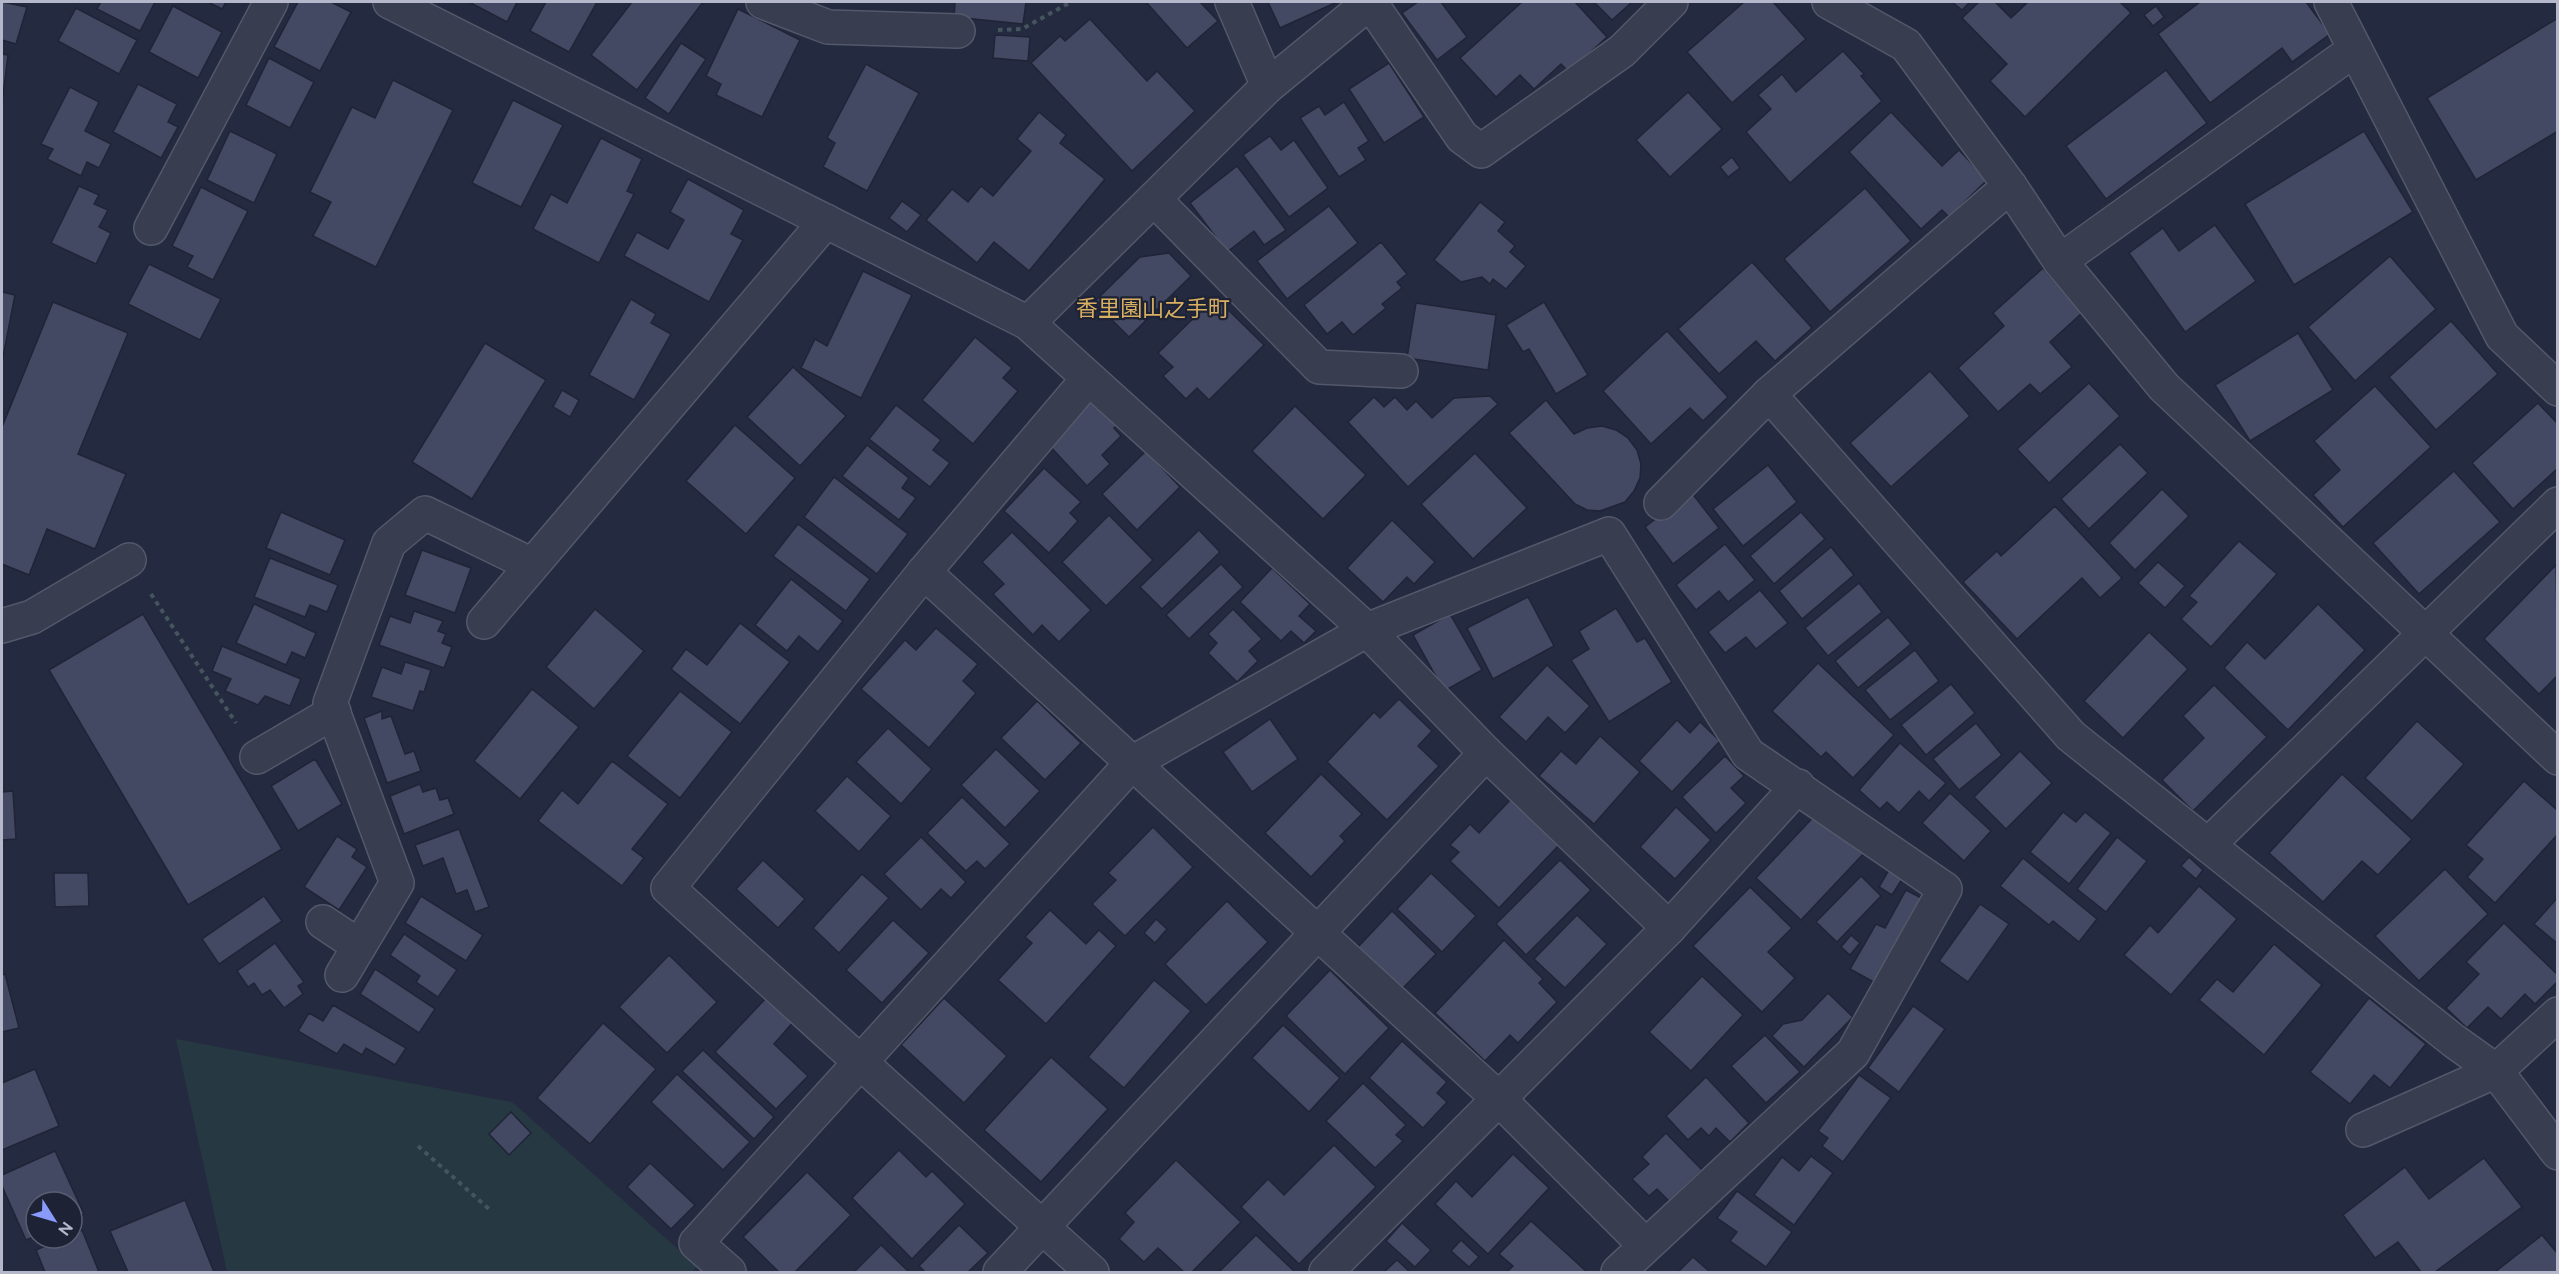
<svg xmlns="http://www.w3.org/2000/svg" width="2559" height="1274" font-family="Raleway,'Noto Sans JP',sans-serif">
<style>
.green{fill:#263841}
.building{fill:#434962;stroke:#1f2437;stroke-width:1.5}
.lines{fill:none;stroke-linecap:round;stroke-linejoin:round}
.minor-casing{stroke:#53586a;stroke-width:36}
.path{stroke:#44555e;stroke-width:4;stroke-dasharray:4.5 4.5;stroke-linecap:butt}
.minor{stroke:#383d50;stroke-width:33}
.labels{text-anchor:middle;stroke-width:4.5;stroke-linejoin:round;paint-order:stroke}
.neighbourhood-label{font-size:22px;fill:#d9af61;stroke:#1d2235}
</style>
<rect width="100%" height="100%" fill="#242a40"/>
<polygon class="green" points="176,1039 512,1102 697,1266 692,1272 227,1272"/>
<g class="building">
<polygon points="2,2 27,7 16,44 2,40"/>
<polygon points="101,2 155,2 140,31 97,9"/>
<polygon points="208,2 226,2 222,9"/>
<polygon points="298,2 331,2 351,12 320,71 274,47"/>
<polygon points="469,2 517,2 507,22"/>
<polygon points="546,2 597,2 569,52 530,31"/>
<polygon points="632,2 703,2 637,90 591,55"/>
<polygon points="955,2 1026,2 1023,24 954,17"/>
<polygon points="1146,2 1200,2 1218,21 1187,48"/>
<polygon points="1268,2 1337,2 1280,28"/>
<polygon points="1418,2 1441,2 1467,37 1437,60 1402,13"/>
<polygon points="1522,2 1575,2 1607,37 1569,72 1561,64 1534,89 1520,75 1496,97 1460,58"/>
<polygon points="1594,2 1632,2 1612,20"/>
<polygon points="1744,2 1773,2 1806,39 1732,103 1687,52"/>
<polygon points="1952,2 1970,2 1962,10"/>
<polygon points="1979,2 1995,2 2011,18 2028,2 2120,2 2131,13 2025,117 1990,81 2007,64 1962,18"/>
<polygon points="2200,2 2306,2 2330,34 2292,62 2282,48 2210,103 2158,34"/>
<polygon points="173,6 222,32 198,78 149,52"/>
<polygon points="2156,6 2164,17 2153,26 2144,15"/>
<polygon points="76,8 137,40 119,74 58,41"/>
<polygon points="738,9 800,40 762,117 716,95 721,84 706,76"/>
<polygon points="2558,18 2558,131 2476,180 2427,98"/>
<polygon points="1090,19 1147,81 1157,71 1195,111 1132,171 1031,63 1060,36 1065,41"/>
<polygon points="995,35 1030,37 1028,61 993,58"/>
<polygon points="681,43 706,59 669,114 645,98"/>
<polygon points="1843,51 1864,74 1861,76 1882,101 1790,183 1746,132 1771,109 1758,95 1782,74 1796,92"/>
<polygon points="2,54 8,55 2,103"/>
<polygon points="269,58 314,82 290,128 246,105"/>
<polygon points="1389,63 1424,117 1384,143 1349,89"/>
<polygon points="866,64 919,93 867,191 823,167 835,143 827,138"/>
<polygon points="2166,70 2207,123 2106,199 2066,146"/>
<polygon points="393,80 453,110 376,267 313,236 331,202 310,192 352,107 375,118"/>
<polygon points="138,84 177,104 168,122 178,127 161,158 113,132"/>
<polygon points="70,87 99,102 85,131 111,144 99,168 87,162 81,176 47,159 53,149 41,144"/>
<polygon points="1688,92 1722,129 1670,177 1636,140"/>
<polygon points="513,100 563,125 521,207 472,183"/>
<polygon points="1344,102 1369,141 1358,148 1366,160 1339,177 1300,118 1319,106 1325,115"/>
<polygon points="1039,112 1066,135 1060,143 1105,179 1029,271 994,242 977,263 926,220 952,189 968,202 981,186 993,196 1031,151 1017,139"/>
<polygon points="1891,112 1942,166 1959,150 1987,180 1949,217 1942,210 1921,229 1849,152"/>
<polygon points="230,131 277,154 254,203 207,180"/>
<polygon points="2364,131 2413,212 2294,285 2245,204"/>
<polygon points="1270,136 1281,150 1294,140 1328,188 1289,217 1243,155"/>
<polygon points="601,138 642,159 627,191 634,194 599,263 533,229 551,194 567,203"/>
<polygon points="1732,157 1740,168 1728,177 1720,167"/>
<polygon points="1237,166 1286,230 1264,245 1254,231 1227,252 1190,203"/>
<polygon points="688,179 744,210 731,234 743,240 709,302 624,256 637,232 668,249 684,220 670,212"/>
<polygon points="79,186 99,195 94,204 108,210 99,227 111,233 96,264 51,243"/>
<polygon points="201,187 248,211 213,280 187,267 193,256 172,246"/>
<polygon points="1865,188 1911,241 1830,312 1784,259"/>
<polygon points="902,201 921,215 907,232 889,218"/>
<polygon points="1480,202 1505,222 1498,231 1515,246 1510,252 1526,266 1506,289 1493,279 1490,284 1482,277 1461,282 1434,260"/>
<polygon points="1329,206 1358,243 1287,299 1257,261"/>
<polygon points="2215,225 2256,281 2185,332 2129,253 2163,228 2179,251"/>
<polygon points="1381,242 1407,274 1397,282 1402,288 1382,304 1386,308 1353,335 1342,322 1327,334 1304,305"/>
<polygon points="1169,253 1191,276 1129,337 1094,302 1140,257"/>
<polygon points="2390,256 2436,309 2355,381 2308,327"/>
<polygon points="1752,262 1812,328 1775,361 1756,341 1719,374 1678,329"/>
<polygon points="149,264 221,299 200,340 128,304"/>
<polygon points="2043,268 2082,313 2050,342 2072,367 2040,394 2030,384 1998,412 1958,368 2004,326 1993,313"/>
<polygon points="863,271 912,295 861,398 801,368 815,339 827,346"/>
<polygon points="2,292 15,295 2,362"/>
<polygon points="1215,297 1264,345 1209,400 1197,388 1186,399 1163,376 1173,367 1158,353"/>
<polygon points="631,299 656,314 651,323 671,334 634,400 589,375"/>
<polygon points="53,302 128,333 78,454 126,474 95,549 47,529 29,575 2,564 2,427"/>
<polygon points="1544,302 1588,375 1556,394 1529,349 1523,352 1506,325"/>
<polygon points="1416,303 1496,315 1488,370 1407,358"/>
<polygon points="2451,321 2498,374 2436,430 2389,377"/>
<polygon points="1667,331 1728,397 1703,421 1690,408 1651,444 1603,391"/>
<polygon points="2298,333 2333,390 2250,441 2215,385"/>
<polygon points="975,337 1012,368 1003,378 1018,391 973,444 922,400"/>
<polygon points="485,343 546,380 472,499 412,462"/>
<polygon points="793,367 846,416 800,466 747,417"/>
<polygon points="1930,371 1970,416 1891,487 1850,443"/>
<polygon points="2089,383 2120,416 2049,483 2017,449"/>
<polygon points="2375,386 2431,447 2343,527 2313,495 2340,470 2314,441"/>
<polygon points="562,390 579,400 570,417 553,407"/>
<polygon points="1097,396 1120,422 1114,428 1121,436 1102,455 1110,464 1087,486 1047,443"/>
<polygon points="1490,396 1498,404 1408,487 1348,422 1374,397 1384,407 1395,397 1407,410 1416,401 1432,418 1454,398"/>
<polygon points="1546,400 1574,434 1587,428 1602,426 1616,430 1628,438 1637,450 1641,464 1640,478 1634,491 1625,502 1600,511 1587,510 1575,504 1509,433"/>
<polygon points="2538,403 2558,424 2558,468 2513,509 2472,463"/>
<polygon points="896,405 941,440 933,450 950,463 930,487 869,439"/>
<polygon points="1295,406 1366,475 1323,519 1252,451"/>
<polygon points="735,425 795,478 746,534 686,481"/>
<polygon points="2120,444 2148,473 2089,529 2061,499"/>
<polygon points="867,445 909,478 902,488 916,498 899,520 842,476"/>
<polygon points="1146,451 1180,487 1137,530 1102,494"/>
<polygon points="1475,453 1527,508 1473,559 1421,504"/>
<polygon points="1768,465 1797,502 1743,546 1713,509"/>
<polygon points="1044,468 1081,502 1070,513 1078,521 1049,553 1004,511"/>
<polygon points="2454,471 2500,522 2419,594 2373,543"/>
<polygon points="834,477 908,534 877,574 804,517"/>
<polygon points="2162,489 2189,516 2135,570 2109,543"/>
<polygon points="1691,492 1719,528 1673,564 1645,527"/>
<polygon points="2055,506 2122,578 2100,598 2082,578 2017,639 1963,582 1997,551 2001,556"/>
<polygon points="281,512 345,540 330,575 266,548"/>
<polygon points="1801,512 1825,539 1774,584 1750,556"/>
<polygon points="1109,515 1153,560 1106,606 1062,562"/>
<polygon points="1392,520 1435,562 1414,584 1407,577 1383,602 1347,568"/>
<polygon points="798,524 870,579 846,611 773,556"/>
<polygon points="1199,530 1220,552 1162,609 1140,587"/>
<polygon points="1012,532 1091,610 1059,642 1042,625 1033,635 993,594 1004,584 982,562"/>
<polygon points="2239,541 2277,574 2211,647 2181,619 2197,602 2189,596"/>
<polygon points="1725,544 1755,580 1728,602 1719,591 1696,610 1676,585"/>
<polygon points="1831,547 1854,575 1802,619 1779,591"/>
<polygon points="422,550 471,568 455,613 405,595"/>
<polygon points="270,558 338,585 327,612 310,605 305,617 254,597"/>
<polygon points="2158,562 2185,586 2165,608 2138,583"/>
<polygon points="1221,564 1243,587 1189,639 1166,615"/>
<polygon points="2556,565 2558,675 2539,694 2484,639"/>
<polygon points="1272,568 1310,604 1299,616 1316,631 1304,643 1291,631 1281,641 1240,602"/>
<polygon points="791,579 843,621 818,652 799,636 787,651 755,625"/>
<polygon points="1859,583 1882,612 1828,656 1805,628"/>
<polygon points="1760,590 1788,623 1756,649 1746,637 1725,653 1708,632"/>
<polygon points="1528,597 1554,646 1493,679 1467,628"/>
<polygon points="254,604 316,633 305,658 292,652 286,665 236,643"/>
<polygon points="2318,604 2365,650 2288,730 2224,668 2247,642 2265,659"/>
<polygon points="1616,608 1637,642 1645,638 1672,682 1609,722 1571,660 1589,649 1579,631"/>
<polygon points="595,609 644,651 594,709 546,667"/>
<polygon points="1233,609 1262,639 1249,651 1258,661 1237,682 1208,653 1217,643 1208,634"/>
<polygon points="414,611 443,621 438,631 446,634 442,643 452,647 444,668 379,645 390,616 410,623"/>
<polygon points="143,614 282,849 188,905 49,670"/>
<polygon points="1450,614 1482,670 1444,691 1413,635"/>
<polygon points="1888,617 1911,644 1858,688 1835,661"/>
<polygon points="740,623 790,662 740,724 671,669 686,649 707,665"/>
<polygon points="936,628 978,664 963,681 976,693 929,748 861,689 905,640 916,650"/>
<polygon points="2149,632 2188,669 2123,738 2084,701"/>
<polygon points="222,646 301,679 290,706 265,696 258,705 225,691 231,679 212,671"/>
<polygon points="1915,650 1939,681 1890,720 1865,690"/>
<polygon points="405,662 431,670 424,692 420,691 413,711 371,697 382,667 401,674"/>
<polygon points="1818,663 1894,735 1853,778 1826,752 1821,757 1772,711"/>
<polygon points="1547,665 1590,706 1565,733 1548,717 1526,742 1499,717"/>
<polygon points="1951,684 1975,713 1926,755 1901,725"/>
<polygon points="2214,685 2267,737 2193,811 2162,780 2204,738 2183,716"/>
<polygon points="532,689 579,727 520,799 474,761"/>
<polygon points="680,691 732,732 680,798 627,756"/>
<polygon points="1399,699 1432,731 1418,746 1439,766 1387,820 1327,762 1374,712 1380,718"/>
<polygon points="1037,701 1081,743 1045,780 1001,738"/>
<polygon points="382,711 382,719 391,716 405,754 414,751 421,771 387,783 364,718"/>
<polygon points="1270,719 1298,759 1252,792 1223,752"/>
<polygon points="1677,720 1690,733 1700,722 1720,741 1672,792 1639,761"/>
<polygon points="2417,721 2464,764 2412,821 2365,778"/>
<polygon points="1976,723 2002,755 1959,790 1933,759"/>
<polygon points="888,728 932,769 901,804 856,762"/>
<polygon points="1600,736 1640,772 1594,824 1539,776 1561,751 1576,764"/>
<polygon points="1900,743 1946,783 1929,801 1919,791 1899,813 1887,802 1880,809 1859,790"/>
<polygon points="996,749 1040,791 1005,828 961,785"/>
<polygon points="2020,751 2052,783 2006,829 1974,797"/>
<polygon points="1725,756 1744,776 1731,788 1746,803 1716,833 1682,797"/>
<polygon points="315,759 342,804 298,831 271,786"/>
<polygon points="612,761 668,804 632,849 644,858 622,886 538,821 562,790 578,804"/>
<polygon points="1321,774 1362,814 1340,836 1345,841 1311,877 1265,833"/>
<polygon points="2342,774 2412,839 2378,875 2362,861 2323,902 2269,853"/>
<polygon points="847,776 891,816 859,852 815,811"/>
<polygon points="2524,781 2558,811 2558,834 2495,903 2467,877 2483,859 2466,845"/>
<polygon points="420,784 423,792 436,788 440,800 448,798 454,814 404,834 390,796"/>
<polygon points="13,791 16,839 2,840 2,792"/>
<polygon points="1950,793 1991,831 1964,861 1922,823"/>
<polygon points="962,797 1010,844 985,869 977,861 966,871 927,833"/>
<polygon points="1512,798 1560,844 1499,908 1450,861 1459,852 1450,845 1470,824 1479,833"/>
<polygon points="1676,807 1711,840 1675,879 1640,847"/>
<polygon points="1822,808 1867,850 1801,920 1756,878"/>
<polygon points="2063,812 2076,822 2085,812 2111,833 2069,884 2030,852"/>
<polygon points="1153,827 1193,867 1125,936 1092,904 1116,880 1108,873"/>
<polygon points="459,829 489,907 475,912 467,890 456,894 443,858 423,866 415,845"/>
<polygon points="337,836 357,849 352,857 367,867 339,910 304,887"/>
<polygon points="921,837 966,882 951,898 941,889 921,910 884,874"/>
<polygon points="2117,837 2147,861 2106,912 2077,889"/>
<polygon points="2189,857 2203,870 2196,879 2181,866"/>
<polygon points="2023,858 2097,919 2079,942 2053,921 2049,925 2000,886"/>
<polygon points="763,860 805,899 778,928 736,889"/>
<polygon points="1560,860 1591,890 1526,955 1496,924"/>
<polygon points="1890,868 1904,876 1892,895 1879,887"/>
<polygon points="2445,869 2488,914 2419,981 2375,936"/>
<polygon points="54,873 88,873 89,906 55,907"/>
<polygon points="1431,873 1476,916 1442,952 1397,909"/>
<polygon points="862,874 889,898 839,953 813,928"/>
<polygon points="1861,876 1881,896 1837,942 1816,922"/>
<polygon points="2199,886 2237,919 2171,995 2124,955 2150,925 2158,933"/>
<polygon points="1750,887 1792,928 1768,952 1795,978 1762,1012 1693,946"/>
<polygon points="1906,890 1927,901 1879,985 1850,969 1876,924 1885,928"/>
<polygon points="264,896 282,921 219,964 202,939"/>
<polygon points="421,896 483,935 466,961 405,923"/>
<polygon points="2558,897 2558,944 2534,924"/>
<polygon points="1227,901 1268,942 1206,1005 1165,964"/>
<polygon points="1980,904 2009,924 1968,982 1939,961"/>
<polygon points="1050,910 1086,944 1099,930 1116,946 1046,1024 998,980 1032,943 1025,937"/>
<polygon points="1392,911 1436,954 1402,989 1358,947"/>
<polygon points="1577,915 1607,944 1565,988 1534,959"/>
<polygon points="1156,919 1167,929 1155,943 1144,933"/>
<polygon points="893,920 929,953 882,1003 846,970"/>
<polygon points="2504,923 2558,975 2558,981 2535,1004 2525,994 2501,1019 2488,1007 2467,1028 2446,1008 2479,974 2466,962"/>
<polygon points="404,934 457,970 438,997 416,982 420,976 390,955"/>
<polygon points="1851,935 1860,943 1850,955 1841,947"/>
<polygon points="1504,940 1543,979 1539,983 1557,1002 1518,1043 1510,1035 1485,1061 1435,1013"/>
<polygon points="275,943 304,982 298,986 303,994 284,1008 270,990 262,995 254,983 248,987 237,971"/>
<polygon points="2274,944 2322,985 2264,1055 2199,1000 2217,979 2233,992"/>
<polygon points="669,955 717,1002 667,1053 619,1007"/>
<polygon points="375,969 435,1009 419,1033 360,994"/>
<polygon points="1330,970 1389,1028 1345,1074 1286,1016"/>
<polygon points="5,974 19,1028 2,1032 2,975"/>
<polygon points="1702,976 1743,1015 1691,1071 1649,1032"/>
<polygon points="1154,980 1191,1011 1124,1088 1088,1057"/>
<polygon points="1828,993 1853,1017 1804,1067 1772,1036 1783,1024 1802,1020"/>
<polygon points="768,996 794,1021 774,1044 808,1076 776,1109 715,1052"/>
<polygon points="944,998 1007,1056 964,1103 901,1045"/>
<polygon points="2369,998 2426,1044 2390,1088 2374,1075 2350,1104 2310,1072"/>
<polygon points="333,1005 406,1048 395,1065 366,1048 362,1055 344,1044 337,1054 298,1031 309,1013 323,1021"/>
<polygon points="1913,1006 1945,1029 1899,1092 1868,1068"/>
<polygon points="603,1023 656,1069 590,1144 537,1098"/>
<polygon points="1283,1025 1340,1078 1309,1112 1252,1058"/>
<polygon points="1765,1035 1800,1072 1766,1103 1731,1066"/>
<polygon points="1402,1041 1447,1082 1437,1093 1447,1102 1423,1128 1369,1078"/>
<polygon points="703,1050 774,1117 754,1139 682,1071"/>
<polygon points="1051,1057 1108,1109 1041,1182 984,1130"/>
<polygon points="35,1069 59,1126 2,1150 2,1083"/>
<polygon points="677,1074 750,1142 723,1170 651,1102"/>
<polygon points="1859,1075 1891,1098 1843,1162 1822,1146 1828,1138 1818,1131"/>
<polygon points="1706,1077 1749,1123 1730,1142 1716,1128 1709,1136 1701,1128 1688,1140 1666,1116"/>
<polygon points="1363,1083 1406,1125 1396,1135 1403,1141 1375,1168 1326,1121"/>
<polygon points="511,1112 531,1133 509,1155 489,1134"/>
<polygon points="1666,1133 1702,1170 1669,1201 1657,1189 1649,1196 1632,1179 1649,1164 1642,1157"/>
<polygon points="1334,1145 1376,1187 1299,1264 1241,1207 1268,1179 1284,1195"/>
<polygon points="899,1150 926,1177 932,1171 965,1204 912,1259 852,1198"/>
<polygon points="55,1151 84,1214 72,1220 72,1202 36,1202 36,1236 26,1240 2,1186 2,1175"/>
<polygon points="1513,1154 1549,1188 1488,1254 1435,1204 1456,1181 1472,1197"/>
<polygon points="1811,1156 1833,1173 1794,1225 1754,1195 1782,1157 1799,1171"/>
<polygon points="2484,1158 2522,1207 2435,1272 2421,1272 2398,1242 2375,1258 2343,1215 2405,1167 2429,1199"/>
<polygon points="1176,1160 1241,1222 1192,1272 1184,1272 1158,1248 1144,1262 1119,1239 1134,1222 1125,1213"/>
<polygon points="650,1163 695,1205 671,1229 627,1187"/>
<polygon points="807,1172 851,1215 795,1272 779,1272 743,1237"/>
<polygon points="1737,1191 1792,1232 1766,1267 1730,1241 1737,1232 1717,1218"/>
<polygon points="185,1200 214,1272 128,1272 110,1231"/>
<polygon points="1531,1221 1587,1272 1507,1272 1513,1266 1499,1254"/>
<polygon points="1402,1223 1431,1250 1415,1267 1386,1241"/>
<polygon points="959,1225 988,1253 968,1272 925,1272 919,1266"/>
<polygon points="82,1230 99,1272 45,1272 36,1250 64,1238 72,1238 72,1234"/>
<polygon points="1256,1235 1295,1272 1219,1272"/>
<polygon points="2542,1235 2558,1254 2558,1272 2495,1272"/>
<polygon points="1461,1240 1479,1257 1469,1267 1451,1251"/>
<polygon points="881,1245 909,1272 854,1272"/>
<polygon points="1693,1257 1710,1272 1678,1272"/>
<polygon points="1397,1260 1410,1272 1384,1272"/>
</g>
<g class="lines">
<defs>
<g id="minor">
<polyline points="390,2 1028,323 1367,630 1486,753 1669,928"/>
<polyline points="763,2 828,27 958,31"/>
<polyline points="1232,2 1268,86"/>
<polyline points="1829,2 1906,45 2010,186 2060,261 2164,387 2558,758"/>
<polyline points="2331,2 2502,336 2558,389"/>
<polyline points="2010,186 1769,394 2071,736 2454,1041 2496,1071 2558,1153"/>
<polyline points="1154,199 1319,367 1401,371"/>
<polyline points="151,228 271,2"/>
<polyline points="2060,261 2354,50"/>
<polyline points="1028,323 1268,86 1370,2 1462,137 1481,151 1622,51 1671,2"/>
<polyline points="1088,379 924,572 668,888 1092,1272"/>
<polyline points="1661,503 1769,394"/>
<polyline points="924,572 1498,1098 1645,1245"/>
<polyline points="484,622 826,221"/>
<polyline points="2,626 32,617 129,560"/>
<polyline points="257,757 334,712"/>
<polyline points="2208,845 2558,504"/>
<polyline points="323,922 359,946"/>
<polyline points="342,975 397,883 330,703 389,543 425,513 532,565"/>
<polyline points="2363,1130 2496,1071 2558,1014"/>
<polyline points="729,1272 696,1243 1132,763 1367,630 1609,534 1748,754 1945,889 1853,1053 1618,1272"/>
<polyline points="1000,1272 1486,753"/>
<polyline points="1326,1272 1669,928 1798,786"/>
</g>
</defs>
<use href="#minor" class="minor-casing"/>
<g class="path">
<polyline points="998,30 1022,29 1071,2"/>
<polyline points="151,594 236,723"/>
<polyline points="418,1146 489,1209"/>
</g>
<use href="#minor" class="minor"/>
</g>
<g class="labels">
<g class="neighbourhood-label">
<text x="1153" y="316">香里園山之手町</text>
</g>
</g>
<rect width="2559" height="1274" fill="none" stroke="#b4b8ca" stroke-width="6"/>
<g transform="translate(54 1220) rotate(127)"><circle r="28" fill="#1d2235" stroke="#595e71" stroke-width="1.5"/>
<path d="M0-4.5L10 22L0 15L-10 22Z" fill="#889bfb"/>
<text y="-9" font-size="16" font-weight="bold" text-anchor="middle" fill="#b4b8ca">N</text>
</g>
</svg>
